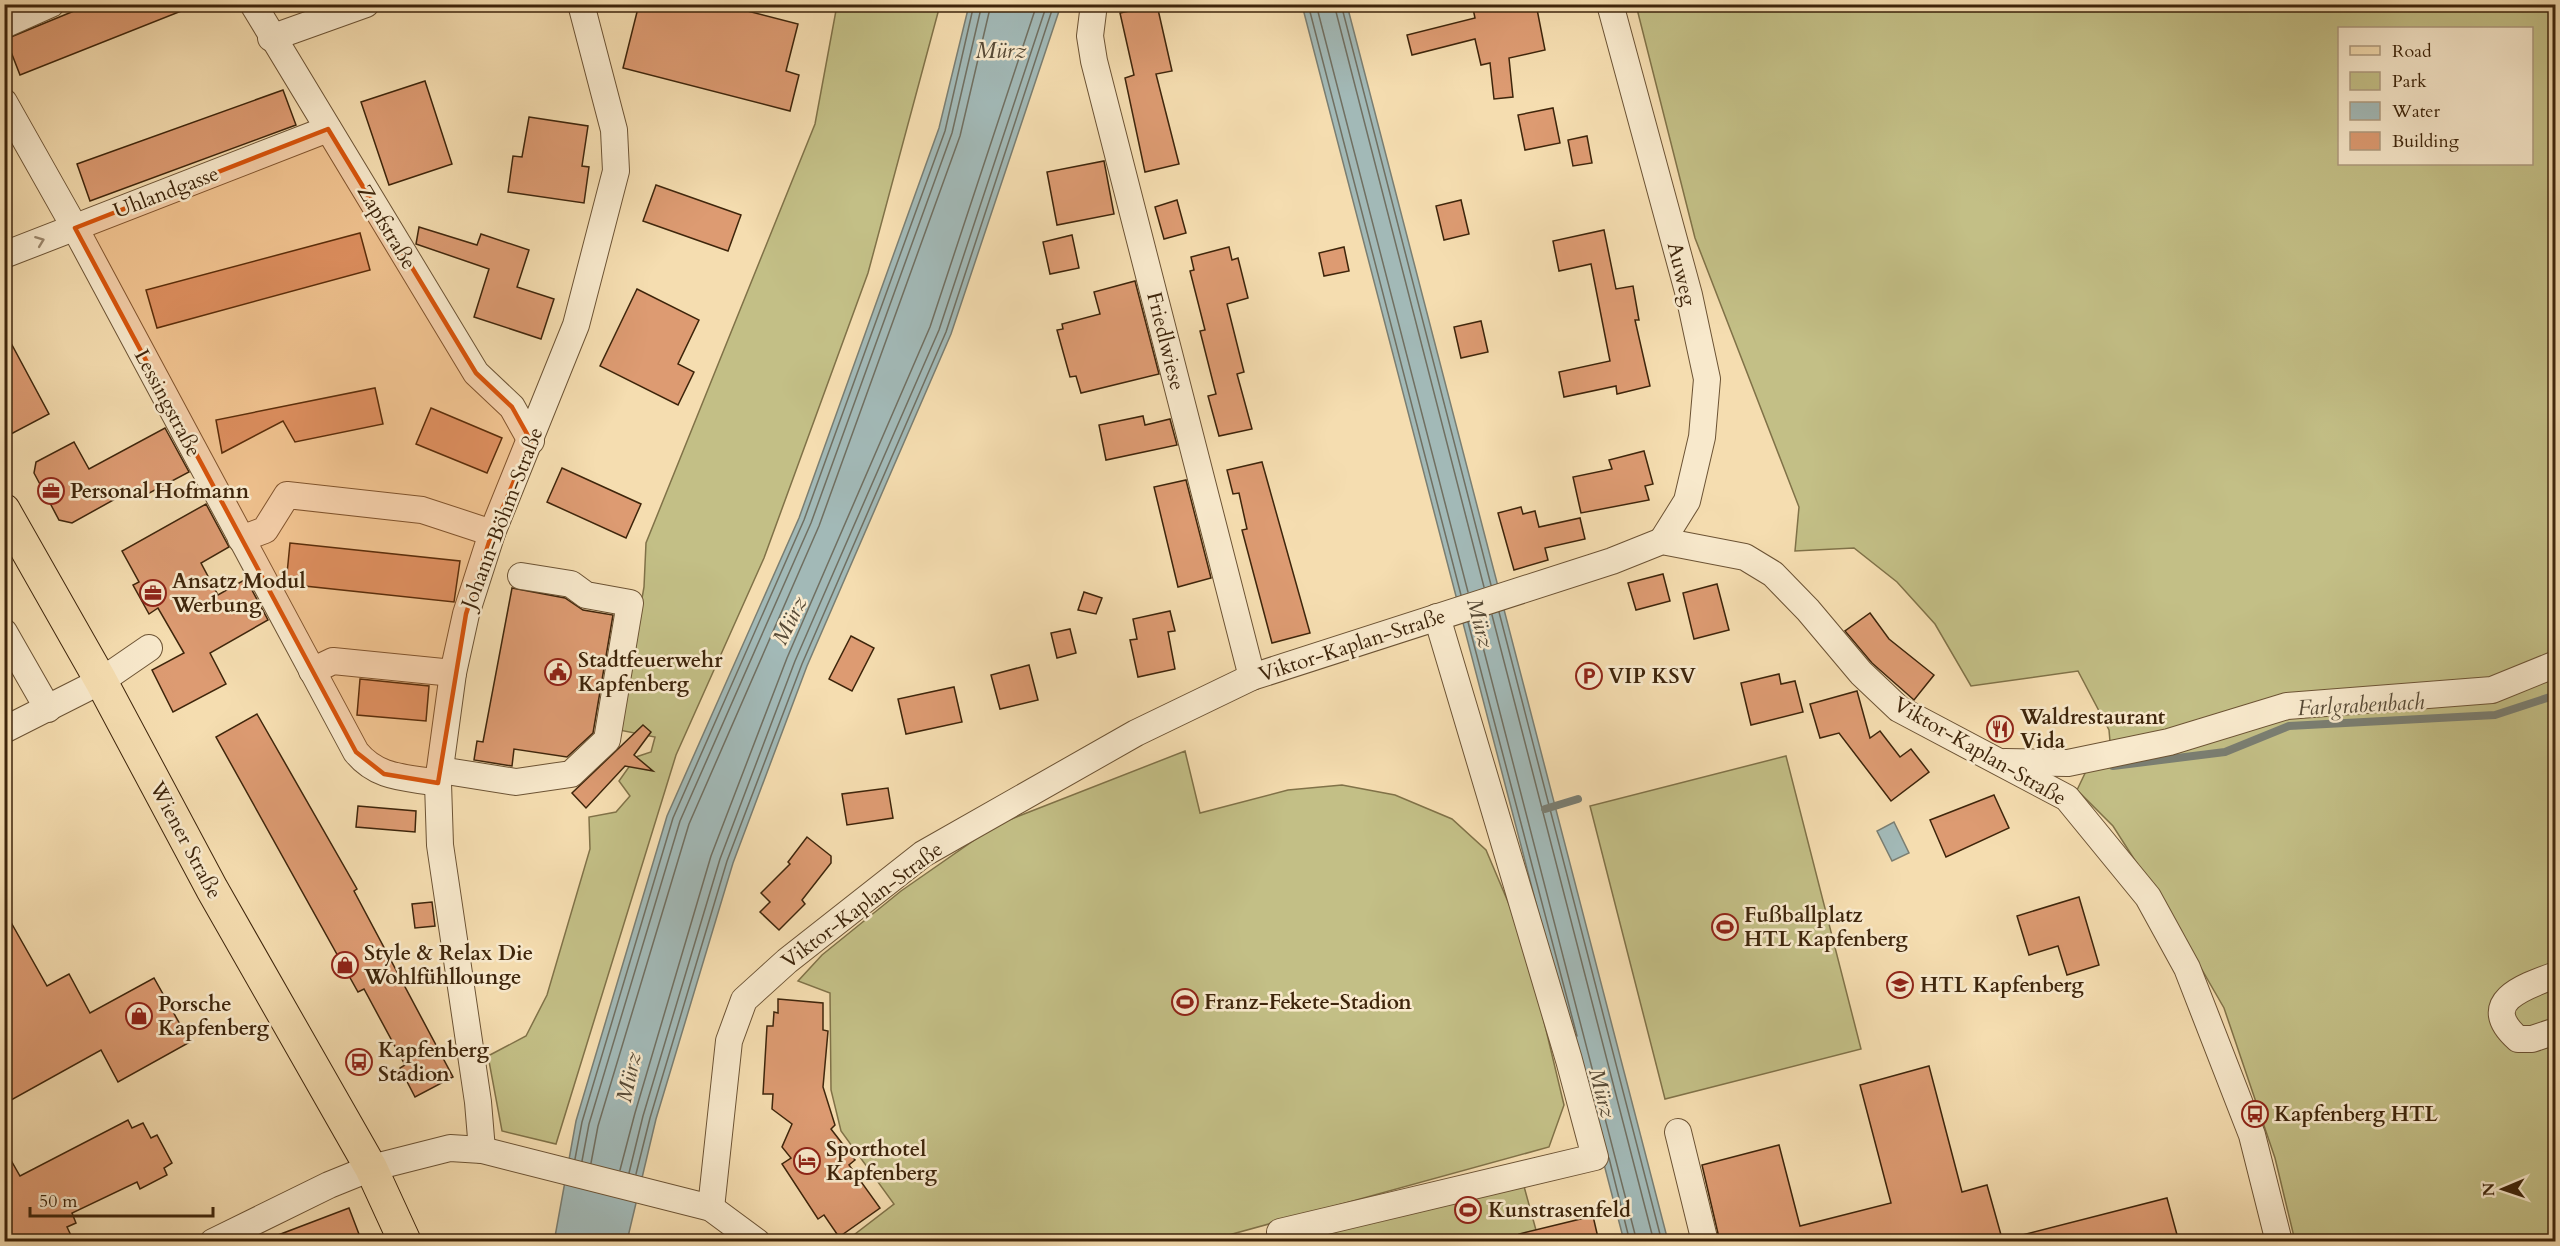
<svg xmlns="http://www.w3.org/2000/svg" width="2560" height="1246" font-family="Cardo,serif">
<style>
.green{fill:#c3bf86;stroke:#807248;stroke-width:1.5;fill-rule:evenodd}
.water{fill:#a2b9b7;stroke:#7a7e72;stroke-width:1.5}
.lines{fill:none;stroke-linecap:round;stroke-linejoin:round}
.shore{stroke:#706f61;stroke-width:1.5}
.stream{stroke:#7a7e72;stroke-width:8}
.building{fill:#dd9b72;stroke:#3e250b;stroke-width:1.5}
.minor-casing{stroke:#6c5334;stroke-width:28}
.major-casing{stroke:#3e250b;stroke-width:34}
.minor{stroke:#f8e9cc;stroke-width:26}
.major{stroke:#f5ddb0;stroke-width:32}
.oneway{stroke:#9b876c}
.marked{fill:#d7540c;fill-opacity:0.2;stroke:#d7540c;stroke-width:4.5;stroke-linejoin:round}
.labels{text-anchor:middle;stroke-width:5;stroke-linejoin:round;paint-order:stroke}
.street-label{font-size:21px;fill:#3e250b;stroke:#f8e9cc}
.poi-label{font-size:21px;font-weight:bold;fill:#3e250b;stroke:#f8e9cc;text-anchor:start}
.water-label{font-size:22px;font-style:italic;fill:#574a36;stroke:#f8e9cc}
</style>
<rect width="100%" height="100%" fill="#f5ddb0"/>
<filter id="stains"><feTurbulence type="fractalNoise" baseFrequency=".00333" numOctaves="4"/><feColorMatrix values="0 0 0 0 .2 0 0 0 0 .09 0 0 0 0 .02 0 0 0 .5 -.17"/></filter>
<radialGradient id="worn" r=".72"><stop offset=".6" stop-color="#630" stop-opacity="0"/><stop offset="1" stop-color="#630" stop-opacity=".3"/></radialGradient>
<g class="green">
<polygon points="837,5 940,5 868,273 764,558 676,755 556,1144 502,1131 488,1056 526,1036 547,995 590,849 589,817 616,812 630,796 619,781 636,757 651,752 655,737 619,730 644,587 646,543 815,124"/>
<path d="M1636,5H2555V1241H2295L2275,1158L2224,1008L2175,923L2113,826L2077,790L2089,765H2112L2109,730L2078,671L1971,686L1935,624L1897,582L1854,548L1795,551L1799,507L1695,238ZM2340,28H2532V164H2340Z"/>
<polygon points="1185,751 1200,813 1288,790 1342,785 1395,795 1452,819 1486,850 1525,942 1564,1105 1549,1147 1207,1241 846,1241 894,1204 841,1131 831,1090 830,993 798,981 822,955 901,891 996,825"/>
<polygon points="1786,756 1861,1049 1665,1099 1590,806"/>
<polygon points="1522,1179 1539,1241 1287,1242"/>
</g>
<g class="water">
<polygon points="969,5 1061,5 951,334 807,666 733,863 656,1119 627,1241 554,1242 576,1121 667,816 799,518 939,128"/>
<polygon points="1302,5 1347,5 1668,1241 1624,1241"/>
<polygon points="1894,822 1909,853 1892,861 1877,831"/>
</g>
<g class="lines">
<g class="shore">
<polyline points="1308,4 1461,595"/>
<polyline points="1316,4 1468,592"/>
<polyline points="1334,4 1484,587"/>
<polyline points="1341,4 1491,585"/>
<polyline points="1499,612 1662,1242"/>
<polyline points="1492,615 1654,1242"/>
<polyline points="1476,620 1637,1242"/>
<polyline points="1468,622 1577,1036"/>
<polyline points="1609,1158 1630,1242"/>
<polyline points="575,1159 582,1122 673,818 804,520 945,131 974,4"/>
<polyline points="582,1161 589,1124 680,821 811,523 952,133 982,4"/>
<polyline points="591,1163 598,1126 689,824 819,526 960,136 991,4"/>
<polyline points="620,1170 635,1113 711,856 787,658 930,327 1037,4"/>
<polyline points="629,1173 643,1116 720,859 795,661 939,330 1047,4"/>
<polyline points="636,1174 650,1118 727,861 802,664 946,332 1054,4"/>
</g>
<g class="stream">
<polyline points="2113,766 2225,752 2289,726 2495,715 2556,695"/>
<polyline points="1545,809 1578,799"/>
</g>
</g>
<g class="building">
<polygon points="91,4 194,4 194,6 20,75 6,39"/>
<polygon points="639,4 720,4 798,24 786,71 799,75 790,111 623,68"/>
<polygon points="1472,4 1536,4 1545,50 1509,58 1513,97 1494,99 1490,63 1481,65 1475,39 1412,55 1407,35 1475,18"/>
<polygon points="1157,5 1172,71 1156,74 1179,164 1145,172 1125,78 1134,75 1120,13"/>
<polygon points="425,81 452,164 389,185 361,102"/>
<polygon points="283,90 296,125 90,201 77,164"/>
<polygon points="1553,108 1560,143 1525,150 1518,115"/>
<polygon points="529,117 588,126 582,166 589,167 584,203 508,192 513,156 522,157"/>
<polygon points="1587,136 1592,163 1573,166 1568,140"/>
<polygon points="1104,161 1114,214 1057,225 1047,172"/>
<polygon points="656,185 741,215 728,251 643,221"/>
<polygon points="1177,200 1186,233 1164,239 1155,207"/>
<polygon points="1461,200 1469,234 1444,240 1436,206"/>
<polygon points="419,227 477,245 481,234 529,250 517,287 554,299 541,339 474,317 489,269 416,244"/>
<polygon points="1604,230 1616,289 1633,286 1639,320 1635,320 1650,386 1617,394 1616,386 1564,397 1559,372 1610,361 1591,264 1559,271 1553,241"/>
<polygon points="360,233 370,270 157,328 146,290"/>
<polygon points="1072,235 1079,268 1050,274 1043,242"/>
<polygon points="1229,247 1232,260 1238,258 1248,298 1227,304 1244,372 1237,374 1252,429 1219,436 1208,396 1216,394 1200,331 1205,330 1190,271 1194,270 1191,257"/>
<polygon points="1344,247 1349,271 1324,276 1319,253"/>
<polygon points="1135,281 1159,374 1081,393 1076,376 1070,377 1057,330 1063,329 1062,324 1100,314 1094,292"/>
<polygon points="637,289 699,320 678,364 694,372 678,405 600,366"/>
<polygon points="1481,321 1488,352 1461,358 1454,327"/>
<polygon points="4,330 49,414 11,434 4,421"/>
<polygon points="375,388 383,424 295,442 283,421 222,453 216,420"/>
<polygon points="431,408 502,438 487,473 416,444"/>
<polygon points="1143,416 1145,425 1170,419 1177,445 1106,460 1099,425"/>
<polygon points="165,428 189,472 138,499 133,489 72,523 59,520 34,473 36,462 74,442 89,469"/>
<polygon points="1644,451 1653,484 1645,486 1649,500 1581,513 1573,477 1612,469 1609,460"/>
<polygon points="1262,462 1310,633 1272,643 1242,530 1247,529 1239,493 1233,494 1227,470"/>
<polygon points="562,468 641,504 626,538 547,502"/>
<polygon points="1186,480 1211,578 1178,587 1154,487"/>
<polygon points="206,504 229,547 201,563 218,595 246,579 268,620 210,653 226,684 173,712 152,670 184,653 158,608 149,614 133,585 139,582 122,551"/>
<polygon points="1521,507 1523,514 1535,511 1539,527 1580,518 1585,539 1545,548 1548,560 1514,570 1498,513"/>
<polygon points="290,543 460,561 454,602 286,584"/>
<polygon points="1663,574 1670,601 1636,610 1628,583"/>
<polygon points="1717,584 1729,630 1694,639 1683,593"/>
<polygon points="512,588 565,598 583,610 613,615 593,733 567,757 514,749 512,766 474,760 477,741 483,742"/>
<polygon points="1084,592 1102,598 1096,614 1078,610"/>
<polygon points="1170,611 1175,631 1168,632 1175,669 1138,677 1130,640 1137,639 1133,619"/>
<polygon points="1870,613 1889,639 1934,675 1914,700 1872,663 1845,631"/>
<polygon points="1070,629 1076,653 1057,658 1051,633"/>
<polygon points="851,636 874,648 852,691 829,679"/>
<polygon points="1029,665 1038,700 1000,709 991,675"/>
<polygon points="1779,674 1781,684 1795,681 1803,712 1751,725 1741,683"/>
<polygon points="360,679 429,686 426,721 357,715"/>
<polygon points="954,687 962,722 906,734 898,699"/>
<polygon points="1857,691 1870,738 1880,731 1900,757 1911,749 1929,772 1891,801 1839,733 1820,738 1810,704"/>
<polygon points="257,714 357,889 354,891 453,1077 415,1097 400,1068 405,1065 364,989 358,992 216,737"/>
<polygon points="643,725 651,732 634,755 653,771 625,766 586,808 572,793"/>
<polygon points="888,788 893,818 847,825 842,794"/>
<polygon points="1994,795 2009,828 1946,857 1930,820"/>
<polygon points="358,806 416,811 415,832 356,827"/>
<polygon points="807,837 831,856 831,863 802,900 805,904 779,930 760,912 770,902 761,893 790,864 788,862"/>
<polygon points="2079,897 2099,965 2067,975 2058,946 2029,955 2017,916"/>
<polygon points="432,902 435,926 415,928 412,904"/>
<polygon points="4,910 47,986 69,974 90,1013 154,978 190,1042 118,1082 101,1050 4,1104"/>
<polygon points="778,999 823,1003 823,1030 828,1031 823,1087 835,1125 831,1129 855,1160 849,1165 880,1208 839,1237 824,1215 818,1219 782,1164 791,1158 782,1147 792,1124 772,1109 773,1094 763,1094 767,1026 773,1026 774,1012 778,1013"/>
<polygon points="1929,1066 1962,1192 1987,1185 2003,1242 1720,1242 1702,1165 1779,1145 1800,1226 1891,1203 1860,1085"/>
<polygon points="128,1120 132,1128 143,1123 151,1138 157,1135 172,1163 164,1168 167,1175 140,1189 137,1182 72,1213 76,1223 67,1227 74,1242 4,1242 4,1148 20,1176"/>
<polygon points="2167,1198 2179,1242 2023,1242 2022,1235"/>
<polygon points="349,1208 362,1242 266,1242 265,1240"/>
<polygon points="1593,1216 1599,1242 1520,1242 1519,1234"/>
</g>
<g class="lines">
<defs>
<g id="minor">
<polyline points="253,4 476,373 512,407 531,441"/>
<polyline points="1094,4 1090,36 1094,61 1252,677"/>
<polyline points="1610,4 1689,295 1707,379 1702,437 1687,501 1662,541"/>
<polyline points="4,25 51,4"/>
<polyline points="271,38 366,4"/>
<path d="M4,102L75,228L356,752C378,779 406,777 438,783"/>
<polyline points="4,255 328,129"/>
<polyline points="241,539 265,530 287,495 422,510 492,533"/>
<polyline points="4,632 48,709"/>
<polyline points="312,671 333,661 453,673"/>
<polyline points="4,730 101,681 149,648"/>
<polyline points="2005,762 2068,763 2169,742 2287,706 2492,690 2556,664"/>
<polyline points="440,770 516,782 571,774 607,740 630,603 586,595 571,584 521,576"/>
<path d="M2556,975C2525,986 2476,1002 2518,1039H2532L2556,1031"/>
<polyline points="1678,1132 1705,1242"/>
<polyline points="482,1150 478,1102 440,845 438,783 453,673 466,614 492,533 576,325 616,171 614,130 581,4"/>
<polyline points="711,1208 729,1041 744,1000 787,961 923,854 1136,733 1252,677 1612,561 1662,541 1745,557 1773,574 1808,610 1861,673 1899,709 2067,798 2148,897 2187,968 2252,1135 2279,1242"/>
<polyline points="1280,1232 1595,1157 1569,1060 1437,617"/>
<polyline points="213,1242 329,1185 371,1168 450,1148 482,1150 711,1208 757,1242"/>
</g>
<polyline id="major" points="4,510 101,681 212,889 371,1168 405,1242"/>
</defs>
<use href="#minor" class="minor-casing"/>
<use href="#major" class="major-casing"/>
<use href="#minor" class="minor"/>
<use href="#major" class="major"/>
</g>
<defs><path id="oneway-chevron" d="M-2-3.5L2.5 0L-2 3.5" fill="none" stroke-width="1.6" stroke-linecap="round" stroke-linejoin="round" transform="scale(1.5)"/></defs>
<use class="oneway" href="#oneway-chevron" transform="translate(40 241) rotate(-21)"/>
<path class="marked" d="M328,129L476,373L512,407L531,441L492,533L466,614L438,783L384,774L356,752L75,228Z"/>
<defs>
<symbol id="office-ring" viewBox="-11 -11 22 22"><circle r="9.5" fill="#f8e9cc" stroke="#8f2418" stroke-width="1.5"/><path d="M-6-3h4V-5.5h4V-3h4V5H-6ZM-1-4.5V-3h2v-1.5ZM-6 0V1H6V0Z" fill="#8f2418"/></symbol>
<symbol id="civic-ring" viewBox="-11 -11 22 22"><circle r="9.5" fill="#f8e9cc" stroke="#8f2418" stroke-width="1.5"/><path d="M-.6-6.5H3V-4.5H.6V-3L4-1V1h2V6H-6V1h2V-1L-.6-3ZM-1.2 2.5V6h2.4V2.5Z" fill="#8f2418"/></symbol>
<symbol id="parking-ring" viewBox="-11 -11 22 22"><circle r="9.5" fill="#f8e9cc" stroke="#8f2418" stroke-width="1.5"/><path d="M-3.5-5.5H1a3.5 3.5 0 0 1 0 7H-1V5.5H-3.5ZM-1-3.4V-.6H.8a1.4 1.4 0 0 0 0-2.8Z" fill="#8f2418"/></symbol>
<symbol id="restaurant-ring" viewBox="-11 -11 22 22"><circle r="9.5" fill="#f8e9cc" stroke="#8f2418" stroke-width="1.5"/><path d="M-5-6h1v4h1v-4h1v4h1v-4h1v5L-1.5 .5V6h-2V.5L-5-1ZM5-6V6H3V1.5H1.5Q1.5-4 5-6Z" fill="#8f2418"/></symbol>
<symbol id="stadium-ring" viewBox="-11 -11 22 22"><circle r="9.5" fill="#f8e9cc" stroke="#8f2418" stroke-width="1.5"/><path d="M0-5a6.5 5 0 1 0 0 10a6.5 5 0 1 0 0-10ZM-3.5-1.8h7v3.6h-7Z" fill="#8f2418"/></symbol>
<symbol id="shop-ring" viewBox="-11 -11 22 22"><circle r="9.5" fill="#f8e9cc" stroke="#8f2418" stroke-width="1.5"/><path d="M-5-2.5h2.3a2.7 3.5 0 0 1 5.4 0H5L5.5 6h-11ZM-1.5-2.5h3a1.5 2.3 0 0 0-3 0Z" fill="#8f2418"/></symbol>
<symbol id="school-ring" viewBox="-11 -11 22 22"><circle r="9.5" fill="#f8e9cc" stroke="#8f2418" stroke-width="1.5"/><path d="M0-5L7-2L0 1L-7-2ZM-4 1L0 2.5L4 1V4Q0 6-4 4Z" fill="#8f2418"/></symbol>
<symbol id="bus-ring" viewBox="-11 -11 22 22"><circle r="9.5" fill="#f8e9cc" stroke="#8f2418" stroke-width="1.5"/><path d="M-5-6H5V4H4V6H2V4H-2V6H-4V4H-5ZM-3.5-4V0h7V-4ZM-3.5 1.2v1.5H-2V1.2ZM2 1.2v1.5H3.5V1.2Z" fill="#8f2418"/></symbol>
<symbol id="hotel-ring" viewBox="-11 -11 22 22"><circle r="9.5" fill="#f8e9cc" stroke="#8f2418" stroke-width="1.5"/><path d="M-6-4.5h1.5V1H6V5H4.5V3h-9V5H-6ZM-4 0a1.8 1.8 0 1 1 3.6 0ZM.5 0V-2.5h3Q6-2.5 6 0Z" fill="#8f2418"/></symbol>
</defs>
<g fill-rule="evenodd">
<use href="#office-ring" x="36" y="476" width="30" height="30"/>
<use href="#office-ring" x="138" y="578" width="30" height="30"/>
<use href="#civic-ring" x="543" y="657" width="30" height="30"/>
<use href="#parking-ring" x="1574" y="661" width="30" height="30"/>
<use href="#restaurant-ring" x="1985" y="714" width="30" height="30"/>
<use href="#stadium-ring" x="1710" y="912" width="30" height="30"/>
<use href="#shop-ring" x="330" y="950" width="30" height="30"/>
<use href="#school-ring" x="1885" y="970" width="30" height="30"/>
<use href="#stadium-ring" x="1170" y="987" width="30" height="30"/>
<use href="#shop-ring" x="124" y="1001" width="30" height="30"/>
<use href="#bus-ring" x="344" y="1047" width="30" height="30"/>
<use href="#bus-ring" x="2240" y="1099" width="30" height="30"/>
<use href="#hotel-ring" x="792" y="1146" width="30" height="30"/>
<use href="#stadium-ring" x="1453" y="1195" width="30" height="30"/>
</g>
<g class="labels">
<g class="street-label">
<text transform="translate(166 192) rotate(-21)" y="7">Uhlandgasse</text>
<text transform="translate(387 227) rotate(59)" y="7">Zapfstraße</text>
<text transform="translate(1682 274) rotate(76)" y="7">Auweg</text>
<text transform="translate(1166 341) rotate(76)" y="7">Friedlwiese</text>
<text transform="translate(168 403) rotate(62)" y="7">Lessingstraße</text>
<text transform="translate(502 518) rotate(-69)" y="7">Johann-Böhm-Straße</text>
<text transform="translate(1352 645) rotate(-18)" y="7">Viktor-Kaplan-Straße</text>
<text transform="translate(1980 751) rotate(30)" y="7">Viktor-Kaplan-Straße</text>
<text transform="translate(186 840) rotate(62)" y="7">Wiener Straße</text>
<text transform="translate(862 905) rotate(-37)" y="7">Viktor-Kaplan-Straße</text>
</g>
<g class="poi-label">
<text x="70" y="498">Personal Hofmann</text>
<text x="172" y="588">Ansatz Modul<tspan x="172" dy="24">Werbung</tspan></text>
<text x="578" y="667">Stadtfeuerwehr<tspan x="578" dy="24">Kapfenberg</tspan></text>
<text x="1608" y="683">VIP KSV</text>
<text x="2020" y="724">Waldrestaurant<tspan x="2020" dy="24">Vida</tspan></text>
<text x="1744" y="922">Fußballplatz<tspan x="1744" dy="24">HTL Kapfenberg</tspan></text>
<text x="364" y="960">Style &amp; Relax Die<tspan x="364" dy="24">Wohlfühllounge</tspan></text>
<text x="1920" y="992">HTL Kapfenberg</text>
<text x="1204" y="1009">Franz-Fekete-Stadion</text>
<text x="158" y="1011">Porsche<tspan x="158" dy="24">Kapfenberg</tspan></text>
<text x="378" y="1057">Kapfenberg<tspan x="378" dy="24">Stadion</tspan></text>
<text x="2274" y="1121">Kapfenberg HTL</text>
<text x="826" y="1156">Sporthotel<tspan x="826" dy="24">Kapfenberg</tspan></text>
<text x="1488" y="1217">Kunstrasenfeld</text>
</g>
<g class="water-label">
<text x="1001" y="58">Mürz</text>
<text transform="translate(789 620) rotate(-64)" y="8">Mürz</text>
<text transform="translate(1481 623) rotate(75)" y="8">Mürz</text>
<text transform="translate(2361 704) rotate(-3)" y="8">Farlgrabenbach</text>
<text transform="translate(628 1077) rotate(-78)" y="8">Mürz</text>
<text transform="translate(1603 1093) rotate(75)" y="8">Mürz</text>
</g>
</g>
<rect width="2560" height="1246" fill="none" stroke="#f5ddb0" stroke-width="24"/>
<rect x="6" y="6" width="2548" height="1234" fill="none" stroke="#3e250b" stroke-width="3"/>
<rect x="12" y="12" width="2536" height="1222" fill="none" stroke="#3e250b" stroke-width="1.5"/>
<rect x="2338" y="27" width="195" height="138" fill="#f8e9cc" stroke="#ae9b7f" stroke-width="1.5"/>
<rect x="2350" y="46" width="30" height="9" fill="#f5ddb0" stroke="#ae9b7f" stroke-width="1.5"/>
<text x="2392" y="57" font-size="18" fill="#3e250b">Road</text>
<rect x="2350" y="72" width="30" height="18" fill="#c3bf86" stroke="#ae9b7f" stroke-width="1.5"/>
<text x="2392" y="87" font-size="18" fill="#3e250b">Park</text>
<rect x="2350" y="102" width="30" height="18" fill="#a2b9b7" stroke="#ae9b7f" stroke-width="1.5"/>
<text x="2392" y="117" font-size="18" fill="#3e250b">Water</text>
<rect x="2350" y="132" width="30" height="18" fill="#dd9b72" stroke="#ae9b7f" stroke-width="1.5"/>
<text x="2392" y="147" font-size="18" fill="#3e250b">Building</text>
<g transform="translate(2503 1189) rotate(268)" stroke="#f8e9cc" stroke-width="4.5" paint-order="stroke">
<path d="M0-4.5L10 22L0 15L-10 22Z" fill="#3e250b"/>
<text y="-9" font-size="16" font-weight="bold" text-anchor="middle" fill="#3e250b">N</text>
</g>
<path d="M30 1207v9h183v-9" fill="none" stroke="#3e250b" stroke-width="3"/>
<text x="39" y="1207" font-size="18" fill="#3e250b" stroke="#f8e9cc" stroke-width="4.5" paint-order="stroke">50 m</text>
<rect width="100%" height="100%" filter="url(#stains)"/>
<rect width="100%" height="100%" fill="url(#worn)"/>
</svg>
